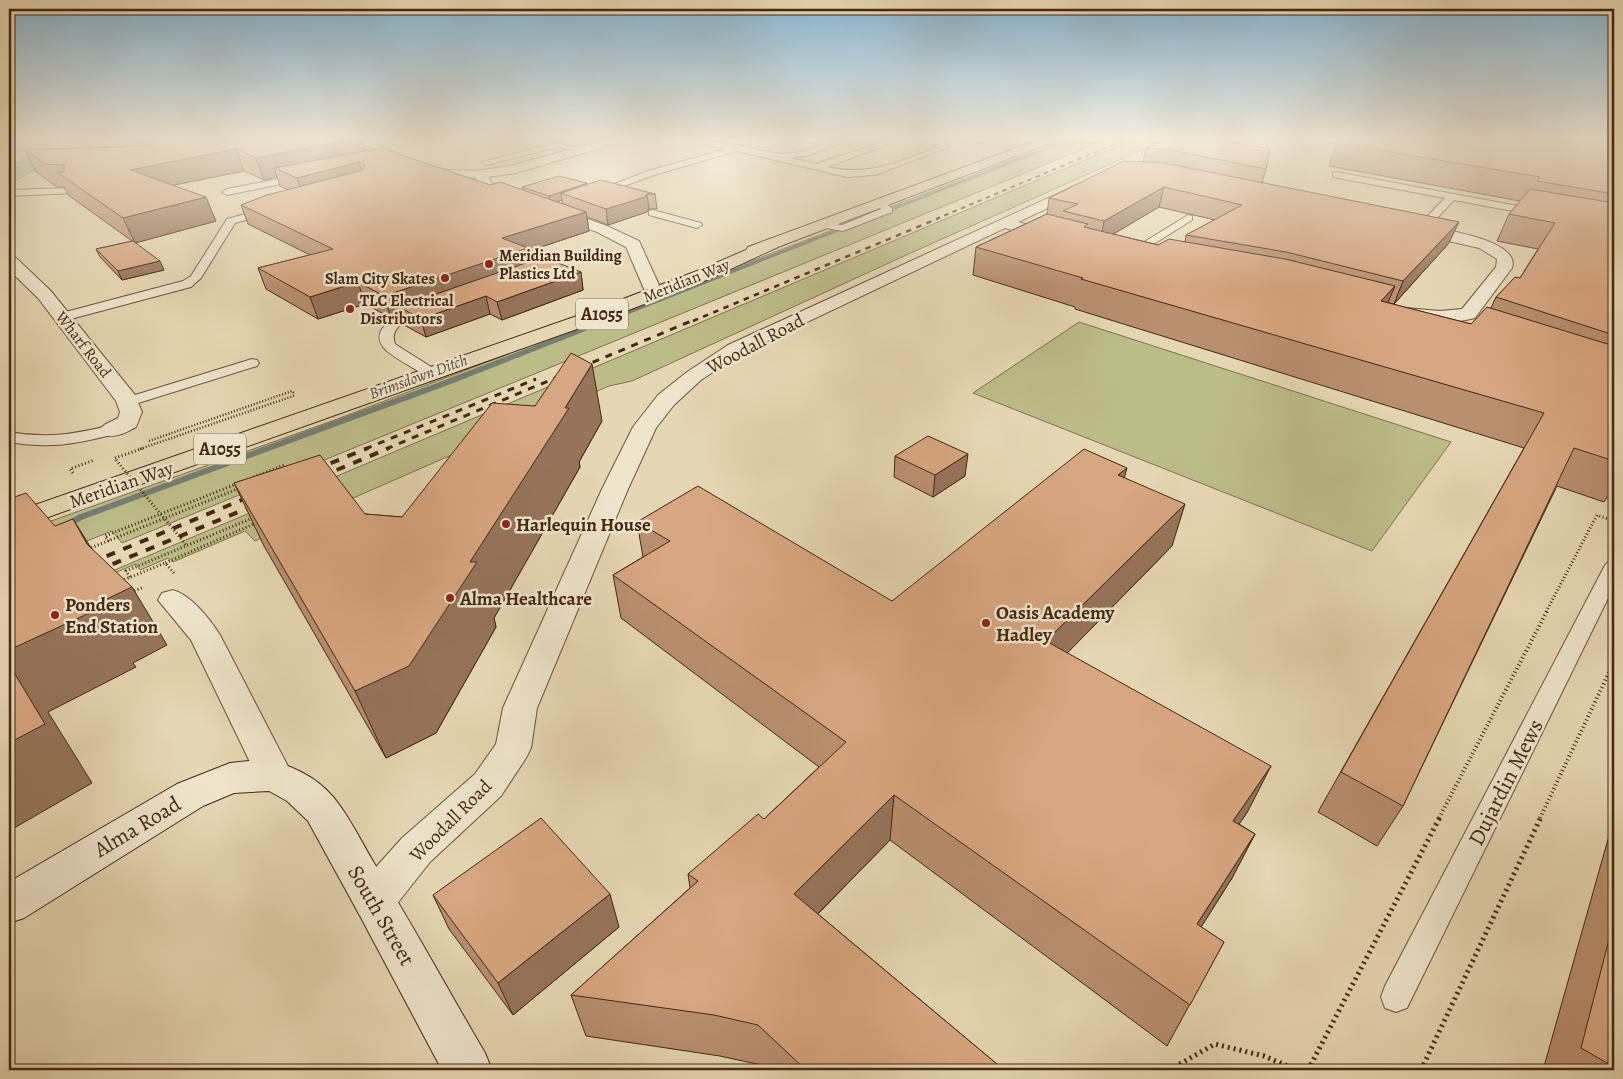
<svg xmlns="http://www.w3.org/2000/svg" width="1623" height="1079" font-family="Alegreya,serif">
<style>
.green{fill:#bcbc89;stroke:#80724e}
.water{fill:#99b8b6;stroke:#777e74}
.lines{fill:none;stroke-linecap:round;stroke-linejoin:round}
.stream{fill:#777e74;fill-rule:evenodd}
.lane-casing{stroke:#6d543a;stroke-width:2}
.street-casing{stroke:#6d543a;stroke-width:2}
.secondary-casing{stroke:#452812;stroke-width:2}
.primary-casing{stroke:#452812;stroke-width:2}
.path-far4{stroke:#452812;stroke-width:1;stroke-dasharray:0.5 1;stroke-linecap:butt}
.path-far3{stroke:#452812;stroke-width:2.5;stroke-dasharray:1 2;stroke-linecap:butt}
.path-far2{stroke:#452812;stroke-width:3;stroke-dasharray:1 2.5;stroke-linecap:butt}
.path-far1{stroke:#452812;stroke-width:4;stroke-dasharray:1 3;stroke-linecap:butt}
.path{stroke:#452812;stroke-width:5;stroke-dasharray:2 4;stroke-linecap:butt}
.lane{fill:#efe5ce;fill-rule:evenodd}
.street{fill:#efe5ce;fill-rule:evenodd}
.secondary{fill:#efe5ce;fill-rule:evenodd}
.primary{fill:#e6d7b4;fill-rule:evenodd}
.rail-far3{stroke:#452812;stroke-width:2;stroke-dasharray:4.5 4.5;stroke-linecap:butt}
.rail-far2{stroke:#452812;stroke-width:2.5;stroke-dasharray:5.5 5.5;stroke-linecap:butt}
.rail-far1{stroke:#452812;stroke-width:3;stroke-dasharray:7 7;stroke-linecap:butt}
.rail{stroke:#452812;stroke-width:4;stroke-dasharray:9 9;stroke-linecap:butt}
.path-bridge-far1{stroke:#452812;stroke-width:2.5;stroke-dasharray:1 2;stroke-linecap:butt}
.path-bridge{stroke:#452812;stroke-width:3;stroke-dasharray:1 2.5;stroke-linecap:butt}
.wall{fill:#b98f70;stroke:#452812;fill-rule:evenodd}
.shaded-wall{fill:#96745b;stroke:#452812}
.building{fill:#d7a682;stroke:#452812}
.poi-dot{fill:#8f2418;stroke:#efe5ce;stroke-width:2}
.labels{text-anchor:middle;stroke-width:5;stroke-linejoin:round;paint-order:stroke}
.far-poi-label{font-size:16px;font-weight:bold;fill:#452812;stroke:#efe5ce;text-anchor:start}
.far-street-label{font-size:16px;fill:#452812;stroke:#efe5ce}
.far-water-label{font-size:16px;font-style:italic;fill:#5a4c3b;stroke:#efe5ce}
.shield{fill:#efe5ce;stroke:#78614a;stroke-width:1}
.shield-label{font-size:18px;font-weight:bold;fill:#452812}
.street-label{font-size:19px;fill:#452812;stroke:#efe5ce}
.poi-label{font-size:19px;font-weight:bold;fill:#452812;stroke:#efe5ce;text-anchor:start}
.near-street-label{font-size:22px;fill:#452812;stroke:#efe5ce}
</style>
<rect width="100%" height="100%" fill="#e6d7b4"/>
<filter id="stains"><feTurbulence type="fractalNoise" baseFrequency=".004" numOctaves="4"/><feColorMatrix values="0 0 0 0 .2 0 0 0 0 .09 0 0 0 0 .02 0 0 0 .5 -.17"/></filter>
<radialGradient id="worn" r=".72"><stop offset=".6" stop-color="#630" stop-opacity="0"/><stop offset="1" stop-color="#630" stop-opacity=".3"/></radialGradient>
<g class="green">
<polygon points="1070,138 1110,138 122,543 112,531 79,544 9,577 9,536 332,421 835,229 843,231 897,209 890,207"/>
<polygon points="1137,138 1169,138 904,256 632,381 609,386 255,541 245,531 173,562 168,558 140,570 136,564 93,582 91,580"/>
<polygon points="1079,322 1451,442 1372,551 973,393"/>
</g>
<polygon class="water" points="30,138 114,138 66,152 9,184 9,164 16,163 49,149 35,149 9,153 9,142"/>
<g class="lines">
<g class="stream">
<polygon points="1071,138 1077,138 896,209 891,208"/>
<polygon points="1298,138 1309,138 1352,146 1350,147"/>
<polygon points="837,229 842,230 451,384 84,519 62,530 57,527 78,515 445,380"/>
</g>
<defs>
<g id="lane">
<polygon points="145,138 159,138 122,149 101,161 94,159 116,145"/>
<polygon points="347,138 359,138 405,157 398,159"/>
<path d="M695,138L781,154L802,152L822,145L795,138C807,138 818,141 829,142C836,142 845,138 854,138L806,156L790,158L816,164L894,138H906L827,167C872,177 897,161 939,147L914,138L940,140L949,147L875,175L847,177L737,151L654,175L599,195H593L591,193L648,171L726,149L696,143Z"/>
<polygon points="557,143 588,150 584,153 557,147 486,165 482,162"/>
<path d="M429,166L449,170L480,171L484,174C475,182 438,174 426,171V167Z"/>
<polygon points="1336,172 1539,210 1544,213 1539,216 1454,200 1424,232 1416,232 1415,230 1416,228 1445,198 1333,177 1333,173"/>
<polygon points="303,174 308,177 306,179 227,195 222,192 227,189"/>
<polygon points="71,188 74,189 74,193 9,196 9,190"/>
<polygon points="881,200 892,208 892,212 843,231 820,227 819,225 824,222 842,225 881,209 876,203"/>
<polygon points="270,207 275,210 274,212 235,223 201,278 191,287 63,321 57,317 58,314 183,281 191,276 227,219"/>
<polygon points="653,210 701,223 702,225 697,228 649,215 649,211"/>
<polygon points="1188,215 1192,216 1192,220 1133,257 1125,257 1123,255"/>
<path d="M426,306L430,307L432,310L430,313C415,318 388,323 395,344L436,370L438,373L436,376H426C416,369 390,356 384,348C365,325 411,310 426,306Z"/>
<polygon points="252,359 257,360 259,363 257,366 132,405 122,405 119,402 122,399"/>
<path d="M112,425L118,427L120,430L118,433C77,444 51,449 9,442V432C48,439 74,434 112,425Z"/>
<polygon points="1614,561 1614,586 1407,1008 1396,1012 1385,1008 1381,997 1385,986 1604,567 1607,563"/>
</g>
<g id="street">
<polygon points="611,138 630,138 628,140 516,173 488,177 493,185 607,226 639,241 659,285 656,289 650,290 644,289 626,247 597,232 483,191 473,174 475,171 510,166"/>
<polygon points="1083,182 1088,183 1090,186 1088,189 1018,222 1060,234 1062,237 1060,240 1054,242 1005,228 742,353 701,380 674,405 656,428 628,489 537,708 531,748 526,758 501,796 430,862 389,914 374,919 359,914 353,900 359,886 402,838 475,774 496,744 503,708 602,489 633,427 658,395 687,372 728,345"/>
<path d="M1415,224C1435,228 1522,239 1512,268L1475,318C1451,324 1423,324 1399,318L1397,314L1399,310L1406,308L1440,311L1462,309L1496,267L1497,259L1479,248L1410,232L1407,229L1410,226Z"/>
<path d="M9,256L15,257L50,290L135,395L142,412L136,427C125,433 117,438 104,435L100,430L104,425L118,418L120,412L116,401L38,298L9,270Z"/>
<path d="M173,590C191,595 210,619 220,635L293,776L288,787L275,791L262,787L191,640L158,600L162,593Z"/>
</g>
<path id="secondary" d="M259,760C287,762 316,776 334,798C349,816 362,843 374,863C413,925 448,990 485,1053L492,1070H442L359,914L308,821L287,801L269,791L234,793L203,806L24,918L9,923V882L177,784L230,763Z"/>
<polygon id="primary" points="1043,138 1060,138 1058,140 778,247 709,279 608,318 9,531 9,514 594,310 697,271 746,250 748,247"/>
</defs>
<use href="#lane" class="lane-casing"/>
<use href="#street" class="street-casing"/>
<use href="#secondary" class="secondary-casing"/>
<use href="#primary" class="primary-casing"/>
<polyline class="path-far4" points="9,141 23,138"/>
<polyline class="path-far3" points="149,441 292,391 295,394"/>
<g class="path-far2">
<polyline points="73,473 70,469 94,460"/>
<polyline points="247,480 284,465 288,469"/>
<polyline points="109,541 105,536 239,483"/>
<polyline points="88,549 240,488"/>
<polyline points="174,573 165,563 256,523"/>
<polyline points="130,577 126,571 255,517"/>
<polyline points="121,581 165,563"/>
<polyline points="131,592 144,587"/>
<polyline points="1546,612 1597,515 1614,521"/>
</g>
<g class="path-far1">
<polyline points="1439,818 1547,611"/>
<polyline points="1540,818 1614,662"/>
</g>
<g class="path">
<polyline points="1169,1070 1215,1044 1264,1056 1297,1070"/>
<polyline points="1308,1070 1440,817"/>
<polyline points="1421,1070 1541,817"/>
</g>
<use href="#lane" class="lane"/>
<use href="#street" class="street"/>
<use href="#secondary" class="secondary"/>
<use href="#primary" class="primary"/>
<polyline class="rail-far3" points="936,219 1129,138"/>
<polyline class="rail-far2" points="693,321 939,218"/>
<g class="rail-far1">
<polyline points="365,449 536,379"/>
<polyline points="386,449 696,319"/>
</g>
<g class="rail">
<polyline points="314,470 368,448"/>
<polyline points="320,477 389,448"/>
<polyline points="90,563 256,494"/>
<polyline points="96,571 260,503"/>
</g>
<polyline class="path-bridge-far1" points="140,449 296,395"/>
<g class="path-bridge">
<polyline points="115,458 144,448"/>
<polyline points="116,460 187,546"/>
</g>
</g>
<g class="wall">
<path d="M122,138H363L366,151L490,185L523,190L522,187L587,183V185L655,194L657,209H649L647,212L608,225L587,217L589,231L529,251L531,262L581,272L583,290L502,320L490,314L426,337L404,325L401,315L391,318L365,304L318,319L266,289L258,268L310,255L248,224L241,205L288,190L280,186L277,177L264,180L244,171L173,185L216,221L135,243L164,270L122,280L100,257L96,249L132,241L68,195L64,187H57L36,172L25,150L126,146ZM562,200L563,204L556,202Z"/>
<polygon points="533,138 571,138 549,143"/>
<polygon points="649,138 672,138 661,141"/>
<path d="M1168,138L1266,169L1262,182L1449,243L1394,304L1388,303L1471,324L1491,308L1496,297L1520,278L1538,249L1497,241L1509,214L1520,201L1329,166L1337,143L1345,138H1614V487L1604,502L1557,486L1403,806L1377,846L1318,812L1524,448L1075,309V307L973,275L976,247L1047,214L1049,198L1143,162L1146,148ZM1159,207L1215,220L1186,235L1185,242L1158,245L1113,234Z"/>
<polygon points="535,406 602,421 579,462 580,467 494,618 496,627 436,733 386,758 264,546 234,483 365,514 402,517"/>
<polygon points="895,456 965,476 933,497 894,477"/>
<polygon points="1124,478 1172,546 1067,653 1248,811 1239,824 1255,834 1232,878 1201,927 1224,942 1167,1046 890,840 818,914 1004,1070 766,1070 761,1065 720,1056 586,1036 571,995 690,888 688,874 764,819 819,767 621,618 613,575 643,557 637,522 892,601"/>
<polygon points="1614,770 1614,785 1610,782"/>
<polygon points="1614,818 1614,1070 1543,1070"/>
<polygon points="433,895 619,927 513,1015 449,929"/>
</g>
<g class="shaded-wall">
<polygon points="359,138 363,138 368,158 274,168 277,177 264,180 256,158"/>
<polygon points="548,138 571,138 549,143"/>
<polygon points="661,138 672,138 661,141"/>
<polygon points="236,149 244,171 140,192 130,170"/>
<polygon points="359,162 364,179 303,196 297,178"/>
<polygon points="587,183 588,190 561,193 562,200 550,204 549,196"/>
<polygon points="1164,187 1159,207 1100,242 1104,221"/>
<polygon points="647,194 649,209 647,212 608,225 606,209"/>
<polygon points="206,197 216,221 135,243 123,218"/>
<polygon points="586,212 589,231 529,251 532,269 399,307 401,315 391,318 384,296 502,238"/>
<polygon points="1459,222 1449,243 1394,304 1403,281"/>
<polygon points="160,261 164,270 122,280 118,271"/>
<polygon points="581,272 583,290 502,320 497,302"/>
<polygon points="358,282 365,304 318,319 310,297"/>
<polygon points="1395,286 1382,316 1381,301"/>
<polygon points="486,296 490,314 426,337 421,319"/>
<polygon points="592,364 602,421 579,462 580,467 494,618 496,627 436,733 386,758 355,691 470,562"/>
<polygon points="968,454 965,476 933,497 935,475"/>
<polygon points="1127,468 1116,509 1118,475"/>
<polygon points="1185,504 1172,546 1036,685 1046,641"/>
<polygon points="73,519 108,575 132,587 167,645 133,663 136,667 48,712 92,783 9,831 9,650 94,605 87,544"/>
<polygon points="1271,766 1248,811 1211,865 1233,821"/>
<polygon points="894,795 890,840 795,937 794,894"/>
<polygon points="1255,834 1232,878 1176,967 1197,924"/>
<polygon points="610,894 619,927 513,1015 498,983"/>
</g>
<g class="building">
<polygon points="137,138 359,138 256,158 236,149 130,170 206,197 123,218 57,172 64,172 64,165 45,164 25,150 152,146"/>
<polygon points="1168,138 1209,138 1270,149 1266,169 1165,149 1146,148"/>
<polygon points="1345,138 1587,138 1614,142 1614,194 1537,181 1540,177 1337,143"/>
<polygon points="381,148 490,185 500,182 586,212 502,238 528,248 384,296 358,282 310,297 258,268 333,249 241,205 267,195 363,170 365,165 359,162 297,178 274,168"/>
<polygon points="1124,161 1164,163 1459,222 1403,281 1286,252 1186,235 1242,205 1164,187 1104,221 1063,211 1078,204 1049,198"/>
<polygon points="559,176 587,183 549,196 522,187"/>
<polygon points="601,180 655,194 647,194 645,197 606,209 561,193"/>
<polygon points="1530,189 1614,203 1614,335 1496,297 1515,277 1520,278 1555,223 1509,214"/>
<polygon points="1047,214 1088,224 1084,227 1158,245 1169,239 1285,259 1395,286 1381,301 1471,324 1487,307 1614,346 1614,461 1574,448 1403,806 1341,772 1544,413 1081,279 1083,278 976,247"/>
<polygon points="133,241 160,261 118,271 96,249"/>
<polygon points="543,257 581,272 497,302 486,296 421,319 399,307"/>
<polygon points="571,353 592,364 565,408 569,408 470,562 477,562 409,666 355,691 234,483 320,455 365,514 402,517 492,403 535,406"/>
<polygon points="928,436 968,454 935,475 895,456"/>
<polygon points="1084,449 1127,468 1118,475 1185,504 1046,641 1271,766 1233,821 1255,834 1197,924 1224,942 1190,1005 894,795 794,894 1004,1070 806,1070 758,1025 714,1015 571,995 698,881 688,874 758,814 764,819 846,742 613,575 670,541 637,522 698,486 892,601"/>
<polygon points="26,493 55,526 73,519 87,544 132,587 94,605 98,609 9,650 9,547 15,545 9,535 9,499"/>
<polygon points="9,664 45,724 9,743"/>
<polygon points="541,818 610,894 498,983 433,895"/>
<polygon points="1614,920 1614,1067 1581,1048"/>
</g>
<linearGradient id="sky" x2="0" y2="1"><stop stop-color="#88b6d4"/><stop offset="0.48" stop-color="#f4eddd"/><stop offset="1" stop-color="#f4eddd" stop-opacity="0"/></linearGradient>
<rect width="1623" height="289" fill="url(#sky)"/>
<g class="poi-dot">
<circle cx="489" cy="264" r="5"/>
<circle cx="445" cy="278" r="5"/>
<circle cx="350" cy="309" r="5"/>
<circle cx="506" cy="524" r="5"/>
<circle cx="450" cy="598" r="5"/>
<circle cx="55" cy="615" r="5"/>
<circle cx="986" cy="623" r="5"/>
</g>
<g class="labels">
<g class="far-poi-label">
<text x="499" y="261">Meridian Building<tspan x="499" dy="18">Plastics Ltd</tspan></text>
<text x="435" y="284" text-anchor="end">Slam City Skates</text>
<text x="360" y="306">TLC Electrical<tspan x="360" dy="18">Distributors</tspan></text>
</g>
<g class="far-street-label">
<text transform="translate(686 280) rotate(-22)" y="6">Meridian Way</text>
<text transform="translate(84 344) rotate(52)" y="6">Wharf Road</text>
</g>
<g class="far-water-label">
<text transform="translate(418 376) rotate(-20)" y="6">Brimsdown Ditch</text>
</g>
<g class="shield">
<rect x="576" y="298.5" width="52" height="31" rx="4"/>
<rect x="194" y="433.5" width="52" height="31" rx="4"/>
</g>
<g class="shield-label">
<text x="602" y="320">A1055</text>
<text x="220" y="455">A1055</text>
</g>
<g class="street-label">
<text transform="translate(755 343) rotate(-28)" y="7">Woodall Road</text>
<text transform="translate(121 484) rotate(-19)" y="7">Meridian Way</text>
<text transform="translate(450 820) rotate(-45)" y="7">Woodall Road</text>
</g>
<g class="poi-label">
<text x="516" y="531">Harlequin House</text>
<text x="460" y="605">Alma Healthcare</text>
<text x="65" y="611">Ponders<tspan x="65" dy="22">End Station</tspan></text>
<text x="996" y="619">Oasis Academy<tspan x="996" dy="22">Hadley</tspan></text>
</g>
<g class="near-street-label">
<text transform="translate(1505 782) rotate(-63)" y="8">Dujardin Mews</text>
<text transform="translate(137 826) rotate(-31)" y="8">Alma Road</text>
<text transform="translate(382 915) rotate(60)" y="8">South Street</text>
</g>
</g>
<rect width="1623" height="1079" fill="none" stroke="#e6d7b4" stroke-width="30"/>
<rect x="10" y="10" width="1603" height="1059" fill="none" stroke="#452812" stroke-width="2.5"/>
<rect x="15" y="15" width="1593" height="1049" fill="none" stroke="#452812"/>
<rect width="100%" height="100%" filter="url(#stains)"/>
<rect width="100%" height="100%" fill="url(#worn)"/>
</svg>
